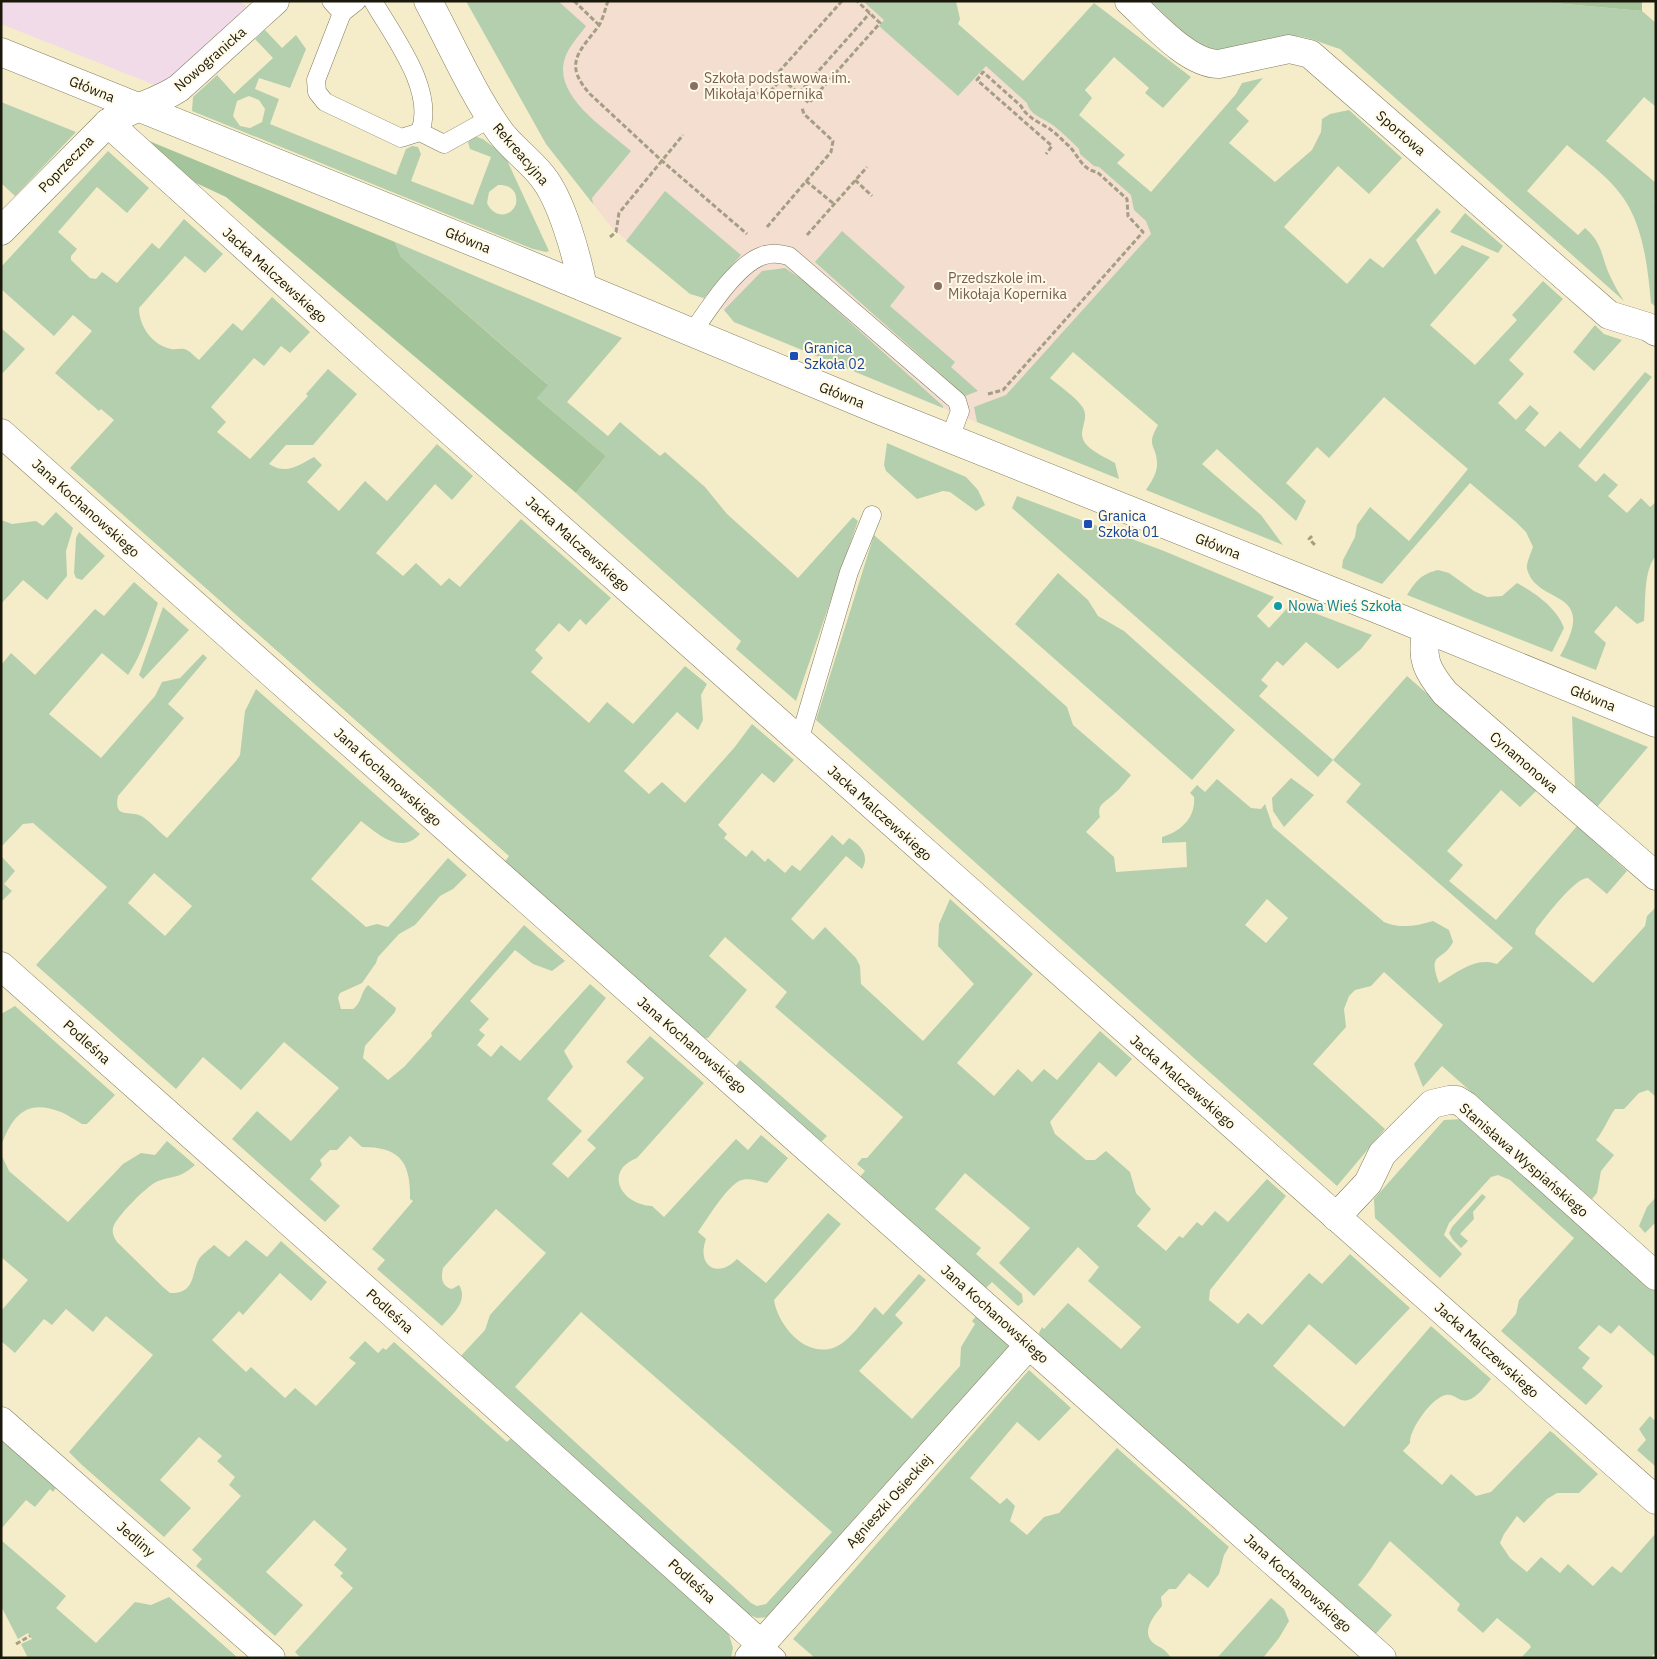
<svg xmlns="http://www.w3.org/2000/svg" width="1657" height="1659" font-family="'IBM Plex Sans',sans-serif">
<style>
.commercial{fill:#f1dbe8}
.education{fill:#f3ded0}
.green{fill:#b4cfad;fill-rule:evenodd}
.forest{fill:#a4c59b}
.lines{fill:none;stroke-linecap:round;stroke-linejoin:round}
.lane-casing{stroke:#847c5c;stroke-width:19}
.street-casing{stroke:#847c5c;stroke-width:29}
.path{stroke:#a49e83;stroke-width:3;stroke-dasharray:5 2.5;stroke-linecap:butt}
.lane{stroke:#fff;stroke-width:18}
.street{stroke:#fff;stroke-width:28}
.education-dot{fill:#8d6e63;stroke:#fffae5;stroke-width:2}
.transit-dot{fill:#1a4fb4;stroke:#fffae5;stroke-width:2}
.culture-dot{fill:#0f9aa8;stroke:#fffae5;stroke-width:2}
.labels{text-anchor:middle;stroke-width:4;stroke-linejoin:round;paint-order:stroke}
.street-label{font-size:14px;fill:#1a170b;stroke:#fffae5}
.education-label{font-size:14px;fill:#785e54;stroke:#fffae5;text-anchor:start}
.transit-label{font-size:14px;fill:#164399;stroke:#fffae5;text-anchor:start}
.culture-label{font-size:14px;fill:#0d838f;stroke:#fffae5;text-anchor:start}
</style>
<rect width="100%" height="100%" fill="#f5edc9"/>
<polygon class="commercial" points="1,1 240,1 249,9 162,88 1,24"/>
<polygon class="education" points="466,1 932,1 1174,213 986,426 734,322 724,310 686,290 612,228 546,144"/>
<g class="green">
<path d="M466,1H558L586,26C579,36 569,46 565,58C552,96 606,129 631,151L592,198L593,204L546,144Z"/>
<path d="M863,1H956L960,19L958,24L1023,81L1094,3L1191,77L1163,108L1145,93L1149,88L1114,57L1085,90L1092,98L1079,115L1125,155L1117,163L1151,192L1236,94L1242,83L1263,78L1236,109L1249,121L1229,143L1275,182L1312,150L1321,132L1322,119L1330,114L1349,110L1402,158L1369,194L1338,166L1284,227L1347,284L1370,258L1383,268L1437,208L1441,212L1416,240L1435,275L1462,245L1490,257L1430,325L1475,365L1517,320L1512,315L1543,281L1563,299L1509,360L1524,374L1498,403L1516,420L1530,405L1539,413L1525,430L1545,447L1560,431L1580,449L1645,372L1652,377L1578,466L1596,482L1604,473L1618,485L1608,496L1627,513L1641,498L1650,507L1656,502V556C1643,570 1646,603 1644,621L1637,624L1616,606L1594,632L1606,643L1596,670L1560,656C1600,586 1537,607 1527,569C1526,563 1531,553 1533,547L1526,532L1516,522L1470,483L1382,584L1342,568L1343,560L1355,537L1357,525L1370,507L1409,541L1468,469L1384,397L1329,458L1317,447L1286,483L1306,501L1296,521L1217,449L1202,464L1261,515L1283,545L1146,490C1151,482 1157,474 1157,464C1157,444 1145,448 1158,425L1073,352L1050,378C1058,385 1080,400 1084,410C1087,418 1083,424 1082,433C1081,448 1104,456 1115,463L1119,479L977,422L974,407L1006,395L1151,234L1146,221L1134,210L1131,195L1099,167L1094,166L1080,154L1079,149C1071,141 1063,133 1054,126C1046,119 1030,116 1027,103L986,66L958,96L879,26L884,20Z"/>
<path d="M1150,1H1532L1642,11L1656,23V107L1644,97L1606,141L1656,183V199L1654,202L1656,204V307L1651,303C1648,270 1644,231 1626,202C1612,179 1587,162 1567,145L1527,191L1578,235L1585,228C1603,243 1601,257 1610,276C1614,285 1619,293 1624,301L1340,49C1326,45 1311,37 1296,36C1267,33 1238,55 1210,49C1193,45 1164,13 1150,1Z"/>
<path d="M265,30L282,48L296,35L306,49L290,88L259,78L255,89L279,99L270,124L396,175L406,149L412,146L418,147L421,154L411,181L473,205L491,157L470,149L468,142L474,136L483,139L505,156L549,251L546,252L533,249L192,111L193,97L217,75L234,94L273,58L255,39ZM249,96L259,100L265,109L262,122L250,128L240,126L233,116L237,101ZM498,185C511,184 518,192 516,204C510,219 493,217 487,203L489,192Z"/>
<polygon points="1,102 76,132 15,196 1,183"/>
<path d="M108,151L149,188L127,213L97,187L58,232L77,249L71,256V260L90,278L96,279L102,272L117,283L152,243L159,249L184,219L223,254L205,273L185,256L139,308C139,326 152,345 171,349C176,350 182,347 187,350C191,352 195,357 199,360L233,323L242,331L272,297L310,332L290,353L281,346L264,366L254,358L211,407L226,422L217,432L250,459L308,396L306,394L328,369L357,394L313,445H286L269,464C287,475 297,466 314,457L322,465L307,482L339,511L365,481L387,501L437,444L473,476L452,500L435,484L376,553L403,576L416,563L441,586L449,578L460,587L521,519L611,598L586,625L580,619L569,632L559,623L535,650L543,658L531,672L589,723L607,702L633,724L685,666L707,684L701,695L703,720L698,730L677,712L624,771L649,794L662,782L685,803L734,748L752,724L794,760L774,783L762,773L718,825L727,834L724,838L746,857L752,850L765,862L768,858L785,873L792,865L800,871L832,835L843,845L849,838C861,845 870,856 862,869L846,856L791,919L813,940L825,927L856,958L860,966L861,984L923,1041L974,984L938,946L939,924L950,899L1033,974L957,1063L994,1096L1018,1069L1032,1082L1044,1069L1057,1080L1100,1031L1132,1059L1116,1077L1099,1062L1050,1122L1055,1134L1086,1160H1095L1106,1151L1130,1172L1136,1193L1151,1209L1137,1226L1166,1251L1179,1236L1183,1238L1197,1222L1202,1226L1215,1211L1228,1222L1267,1179L1286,1196L1210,1290L1209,1300L1238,1324L1248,1313L1262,1325L1309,1273L1322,1284L1350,1254L1410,1308L1356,1365L1309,1324L1273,1366L1344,1427L1431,1326L1491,1379C1485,1386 1477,1398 1468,1400C1459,1403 1455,1393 1446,1395C1432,1397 1409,1430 1410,1443L1403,1451L1442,1485L1451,1474L1476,1496L1491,1492L1550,1431L1553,1433L1598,1474L1579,1493H1557L1547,1499L1524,1523L1517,1516L1504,1534L1500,1543L1510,1558L1527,1572L1541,1557L1560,1573L1568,1564L1593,1586L1612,1566L1621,1573L1656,1533V1652L1650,1658H1521L1531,1647L1529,1644L1497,1618L1483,1633L1457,1610L1460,1604L1390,1541C1378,1556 1371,1571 1358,1585L1392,1615L1374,1636L1040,1338L1039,1333L1042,1327L1044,1329L1068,1303L1121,1349L1141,1327L1088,1281L1099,1267L1078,1247L1034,1296L999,1263L1030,1228L965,1173L935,1209L981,1248L976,1254L1022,1294L1023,1302L1018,1306L992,1282L985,1289L859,1178L865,1171L857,1164L862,1158H867L903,1117L775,1007L787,992L725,937L709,956L747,990L708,1038L701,1039L503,864L509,856L70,468L114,420L101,409L99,411L55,373L92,331L73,315L54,336L1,289V267Z"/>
<polygon points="665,191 741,255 704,298 690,294 626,241"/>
<polygon points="1465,213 1503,246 1498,253 1450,232"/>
<polygon points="842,231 905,287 890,306 955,362 951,367 978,391 965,396 815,262"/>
<polygon points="395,242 622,338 567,402 608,436 620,422 660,456 665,452 705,487 727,514 798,578 853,517 858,521 796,701 736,649 741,641 576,493 606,456 537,398 547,384 401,257"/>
<polygon points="785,268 804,281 943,406 943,408 734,322 724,310 762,271"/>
<polygon points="1595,325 1604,334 1622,340 1594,371 1573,352"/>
<polygon points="1,328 25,349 1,375"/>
<polygon points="887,443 966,477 978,490 985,505 976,511 950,492 943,491 917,499 886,471 884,465"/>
<path d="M1017,496L1164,551L1274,597L1257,616L1269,628L1291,604L1372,635L1361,649L1338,669L1306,642L1283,666L1277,661L1261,680L1268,686L1259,696L1333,760L1407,676L1537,790L1520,807L1501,790L1447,851L1463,865L1449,881L1496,920L1577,826L1627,871L1607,894L1588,878C1575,877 1545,918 1536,929L1535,934L1593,983L1645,926L1647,916L1656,907V1097L1648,1090L1639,1093L1624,1109H1615C1607,1120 1605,1129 1596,1140L1614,1155L1601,1171L1597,1193L1592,1199L1442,1066L1423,1087L1414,1064L1443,1025L1384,972L1371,986L1355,990L1349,996L1344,1009L1346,1027L1313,1064L1385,1129L1337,1186L816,720L874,535L1067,707L1073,725L1131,775C1125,782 1120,789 1114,794C1106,802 1096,804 1100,817L1086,832L1114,857L1116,872L1187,867L1186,842L1162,843V837C1180,832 1196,818 1194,797L1190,793L1197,785L1205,792L1217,779L1251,808L1261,809L1265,804L1273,827L1384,922C1401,929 1416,926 1433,921L1449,930L1453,942C1442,963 1427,951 1439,983C1457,973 1475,956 1497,964L1513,948L1346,802L1361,784L1333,760L1318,777L1012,508ZM1267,899L1288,918L1266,943L1245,925Z"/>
<polygon points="56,512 73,528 66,551 67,576 47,600 23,580 1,604 1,520 12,524 36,521 43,526"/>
<polygon points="79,532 105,556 82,580 76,578 74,573 76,538"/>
<path d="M1438,570L1449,573L1474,591L1487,597L1502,596L1517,583C1535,593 1557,608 1564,628L1552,652L1407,595C1416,581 1421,574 1438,570Z"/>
<polygon points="1058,573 1088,600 1098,616 1124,631 1235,730 1192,780 1015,624"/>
<path d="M134,582L158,603C149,628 143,653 128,675L102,653L49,714L101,758L155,696L162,682L180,678L203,654L207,658L168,704L184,718L118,796C113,821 131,809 143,817C152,823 159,832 167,838L236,761L240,755L245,711L256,689L420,834C401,855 379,835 361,821L311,879L366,927L377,924L388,927L448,858L467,875L453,889L440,896L415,925L399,934L378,957L376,963L362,983L340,993L338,998L341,1009H353C362,1003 360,993 368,985L396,1008L395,1012L365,1046L363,1058L388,1080L404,1067L432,1036L431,1033L524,925L565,961L552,971L533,964L515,950L470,1001L489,1019L479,1030L485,1035L477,1045L491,1057L501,1045L520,1061L590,984L606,998L564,1051L573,1067L547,1099L582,1131L552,1164L568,1178L596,1148L587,1140L644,1078L626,1062L650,1036L704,1083L637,1158C603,1171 621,1205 652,1206L664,1217L736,1139L748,1150L761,1135L788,1158L767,1183C758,1181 747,1177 739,1181C725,1189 708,1218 698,1232L706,1239C696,1266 718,1279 737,1259L766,1283L828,1213L841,1224L774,1300C778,1325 804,1357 833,1348C849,1343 864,1319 875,1307L883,1315L919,1274L926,1280L895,1315L903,1323L859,1371L912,1419L960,1366L961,1347L975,1324L972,1321L978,1314L1009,1341L1010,1350L867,1504L771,1617L757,1618L744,1612L459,1358L485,1330L490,1315L546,1253L496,1209L443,1268C441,1277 441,1286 452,1289L459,1285C469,1301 452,1315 442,1326L377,1269L385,1260L372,1249L413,1201L410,1199C411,1161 399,1147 362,1147L350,1136L337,1150H330L320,1160L322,1165L310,1179L340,1206L325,1222L232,1139L257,1111L291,1141L339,1088L284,1042L241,1090L203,1057L176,1089L36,965L107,887L33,823L23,824L2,846V857L15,871L4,884L12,891L1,902V665L11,653L35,675L95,609L104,616ZM154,873L192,906L165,936L128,903ZM581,1312L832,1532L766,1604L757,1606L751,1603L515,1387Z"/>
<polygon points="163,607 189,630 143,679 139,675"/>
<polygon points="1572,716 1648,747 1597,807 1575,788"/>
<polygon points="1291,778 1314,795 1284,827 1273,811 1272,798"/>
<path d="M15,1006L115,1095L87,1124H82C75,1120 68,1115 61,1112C26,1098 12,1116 1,1146V1014Z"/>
<polygon points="740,1060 827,1136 819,1144 734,1068"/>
<polygon points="1462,1119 1656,1292 1656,1358 1619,1325 1611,1334 1599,1325 1578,1348 1590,1358 1582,1368 1603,1386 1586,1405 1501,1331 1516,1314 1519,1300 1574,1238 1510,1180 1498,1175 1491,1177 1449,1223 1444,1235 1462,1254 1440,1278 1375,1218 1374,1199 1444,1120"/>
<path d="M167,1141L195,1165C178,1180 172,1175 156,1182C146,1187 115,1218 113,1228C112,1234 114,1237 117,1242L163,1287L170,1293C196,1294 191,1273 199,1259C202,1254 210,1249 214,1245L229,1257L246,1240L267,1257L281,1241L327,1282L311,1301L280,1273L243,1315L239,1311L212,1340L246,1372L251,1367L285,1398L295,1388L316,1406L356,1363L349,1358L365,1341L378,1353L383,1348L386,1350L394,1342L507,1442L514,1435L727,1628L733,1648L731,1658H301L295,1652L353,1588L340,1576L343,1573L334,1565L347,1549L314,1520L266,1572L303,1605L275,1636L196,1566L202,1559L192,1550L241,1496L229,1485L235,1477L217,1461L222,1456L199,1437L160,1480L191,1508L164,1537L82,1465L69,1452L153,1355L106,1316L93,1332L66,1309L52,1325L44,1319L15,1353L1,1341V1311L28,1280L1,1257V1154L9,1171L68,1222L123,1164L141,1153L155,1155Z"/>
<polygon points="1482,1194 1486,1197 1473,1212 1474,1219 1460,1234 1468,1241 1461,1248 1453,1240 1449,1233 1452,1227"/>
<polygon points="1656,1197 1656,1222 1645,1233 1639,1226 1647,1207"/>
<path d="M1029,1370L1071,1408L1039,1441L1017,1422L970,1478L1000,1504L1007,1498L1015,1506L1010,1521L1027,1535L1044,1517L1059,1513L1117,1448L1229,1547L1224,1555L1219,1574L1208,1588L1189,1573L1176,1589H1169L1161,1597L1162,1606C1153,1617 1139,1634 1156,1645C1163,1649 1166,1650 1171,1658H815L793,1639Z"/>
<polygon points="1650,1416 1654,1420 1656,1419 1656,1467 1637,1450 1646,1440 1639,1429"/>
<polygon points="1,1433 59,1484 53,1492 50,1489 35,1507 26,1500 1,1529"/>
<polygon points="1,1540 66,1596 56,1608 96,1643 135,1602 151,1605 169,1597 238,1658 28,1658 21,1644 32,1639 28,1633 18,1639 1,1606"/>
<polygon points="1271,1598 1284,1609 1289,1621 1279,1638 1263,1658 1217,1658"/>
</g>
<g class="forest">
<polygon points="1532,1 1642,1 1642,11"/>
<polygon points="137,136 395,242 401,257 548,385 537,398 606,456 576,493 226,197 181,176"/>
</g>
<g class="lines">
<defs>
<g id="lane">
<polyline points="331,1 342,13 316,80 317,92 325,102 401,138 420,132 444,144 491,118"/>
<path d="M373,1C393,36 436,90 420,132"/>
<polyline points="342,13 357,1"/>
<path d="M692,333C707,311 736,265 762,256C771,252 780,254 789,256L957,401L960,411L950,438"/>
<polyline points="799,741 849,572 872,515"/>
<polyline points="761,1644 777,1658"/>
</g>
<g id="street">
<path d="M428,1C450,42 472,92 498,129C510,147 529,159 542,176C562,200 577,257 583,287"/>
<path d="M1129,1C1152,22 1188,64 1219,64L1289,49L1310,54L1609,315L1648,327L1656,332"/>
<polyline points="1,52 525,263 881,411 1387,613 1656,723"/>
<polyline points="108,123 377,366 1656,1500"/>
<path d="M1,231L108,123C130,108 157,103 179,88L275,1"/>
<polyline points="1,433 1382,1658"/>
<path d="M1427,630C1420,658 1427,671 1445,693L1656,876"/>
<polyline points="1,966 409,1328 761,1644"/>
<polyline points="1336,1217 1368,1183 1382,1154 1432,1104 1449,1100 1457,1100 1465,1105 1656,1276"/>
<polyline points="1,1421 271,1658"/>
<polyline points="749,1658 1029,1345"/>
</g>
</defs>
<use href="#lane" class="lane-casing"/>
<use href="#street" class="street-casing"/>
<g class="path">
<polyline points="574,1 599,25"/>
<path d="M608,1C605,9 603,20 598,27C579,52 563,64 590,94L661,160L747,234"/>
<polyline points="842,1 777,74 809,103 880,23 857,1"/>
<polyline points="754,91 764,99 782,78"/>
<polyline points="799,93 870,13"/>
<polyline points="855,180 872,196"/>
<polyline points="806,181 834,204"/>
<polyline points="767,227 831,152 833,141 804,114 802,108"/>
<polyline points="807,235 867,167"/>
<polyline points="610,237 616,232 619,213 683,135"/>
<path d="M988,394L1003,390L1143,232L1128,216L1127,199L1097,172C1082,170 1078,155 1069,146C1063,141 1058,135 1051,130C1041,123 1027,118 1021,106L983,72L977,80L1052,146L1046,154"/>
<polyline points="1312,536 1309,539 1316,546"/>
<polyline points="16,1644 30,1636"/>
</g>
<use href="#lane" class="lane"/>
<use href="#street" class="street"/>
</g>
<g class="education-dot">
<circle cx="694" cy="86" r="5"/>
<circle cx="938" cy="286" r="5"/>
</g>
<g class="transit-dot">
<rect x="789" y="351" width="10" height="10" rx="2.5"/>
<rect x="1083" y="519" width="10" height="10" rx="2.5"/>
</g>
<circle class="culture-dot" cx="1278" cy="606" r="5"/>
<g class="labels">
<g class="street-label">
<text transform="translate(210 59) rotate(-41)" y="5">Nowogranicka</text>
<text transform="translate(92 89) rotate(22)" y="5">Główna</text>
<text transform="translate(1401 133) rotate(41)" y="5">Sportowa</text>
<text transform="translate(521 154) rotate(49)" y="5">Rekreacyjna</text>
<text transform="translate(66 164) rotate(-46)" y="5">Poprzeczna</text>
<text transform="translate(468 240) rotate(22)" y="5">Główna</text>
<text transform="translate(275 275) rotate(42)" y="5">Jacka Malczewskiego</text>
<text transform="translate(842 395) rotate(22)" y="5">Główna</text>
<text transform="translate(86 508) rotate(42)" y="5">Jana Kochanowskiego</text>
<text transform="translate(578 544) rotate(42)" y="5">Jacka Malczewskiego</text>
<text transform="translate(1218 546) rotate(22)" y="5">Główna</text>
<text transform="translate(1593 698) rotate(22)" y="5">Główna</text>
<text transform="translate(1524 762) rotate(41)" y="5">Cynamonowa</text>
<text transform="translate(388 777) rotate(42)" y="5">Jana Kochanowskiego</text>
<text transform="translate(880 813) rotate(42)" y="5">Jacka Malczewskiego</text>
<text transform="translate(87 1042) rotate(42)" y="5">Podleśna</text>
<text transform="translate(692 1045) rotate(41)" y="5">Jana Kochanowskiego</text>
<text transform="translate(1183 1082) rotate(41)" y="5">Jacka Malczewskiego</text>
<text transform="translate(1524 1160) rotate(41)" y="5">Stanisława Wyspiańskiego</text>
<text transform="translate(390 1311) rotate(42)" y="5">Podleśna</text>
<text transform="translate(995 1314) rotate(42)" y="5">Jana Kochanowskiego</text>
<text transform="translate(1487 1350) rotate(42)" y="5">Jacka Malczewskiego</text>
<text transform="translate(889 1501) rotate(-48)" y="5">Agnieszki Osieckiej</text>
<text transform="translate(136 1539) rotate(41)" y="5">Jedliny</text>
<text transform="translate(692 1581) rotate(42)" y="5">Podleśna</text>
<text transform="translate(1298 1583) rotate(42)" y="5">Jana Kochanowskiego</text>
</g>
<g class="education-label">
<text x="704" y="83">Szkoła podstawowa im.<tspan x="704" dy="16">Mikołaja Kopernika</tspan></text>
<text x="948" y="283">Przedszkole im.<tspan x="948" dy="16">Mikołaja Kopernika</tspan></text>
</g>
<g class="transit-label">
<text x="804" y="353">Granica<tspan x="804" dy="16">Szkoła 02</tspan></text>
<text x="1098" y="521">Granica<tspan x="1098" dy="16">Szkoła 01</tspan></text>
</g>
<g class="culture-label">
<text x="1288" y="611">Nowa Wieś Szkoła</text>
</g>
</g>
<rect width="1657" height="1659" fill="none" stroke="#1a170b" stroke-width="5"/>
</svg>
